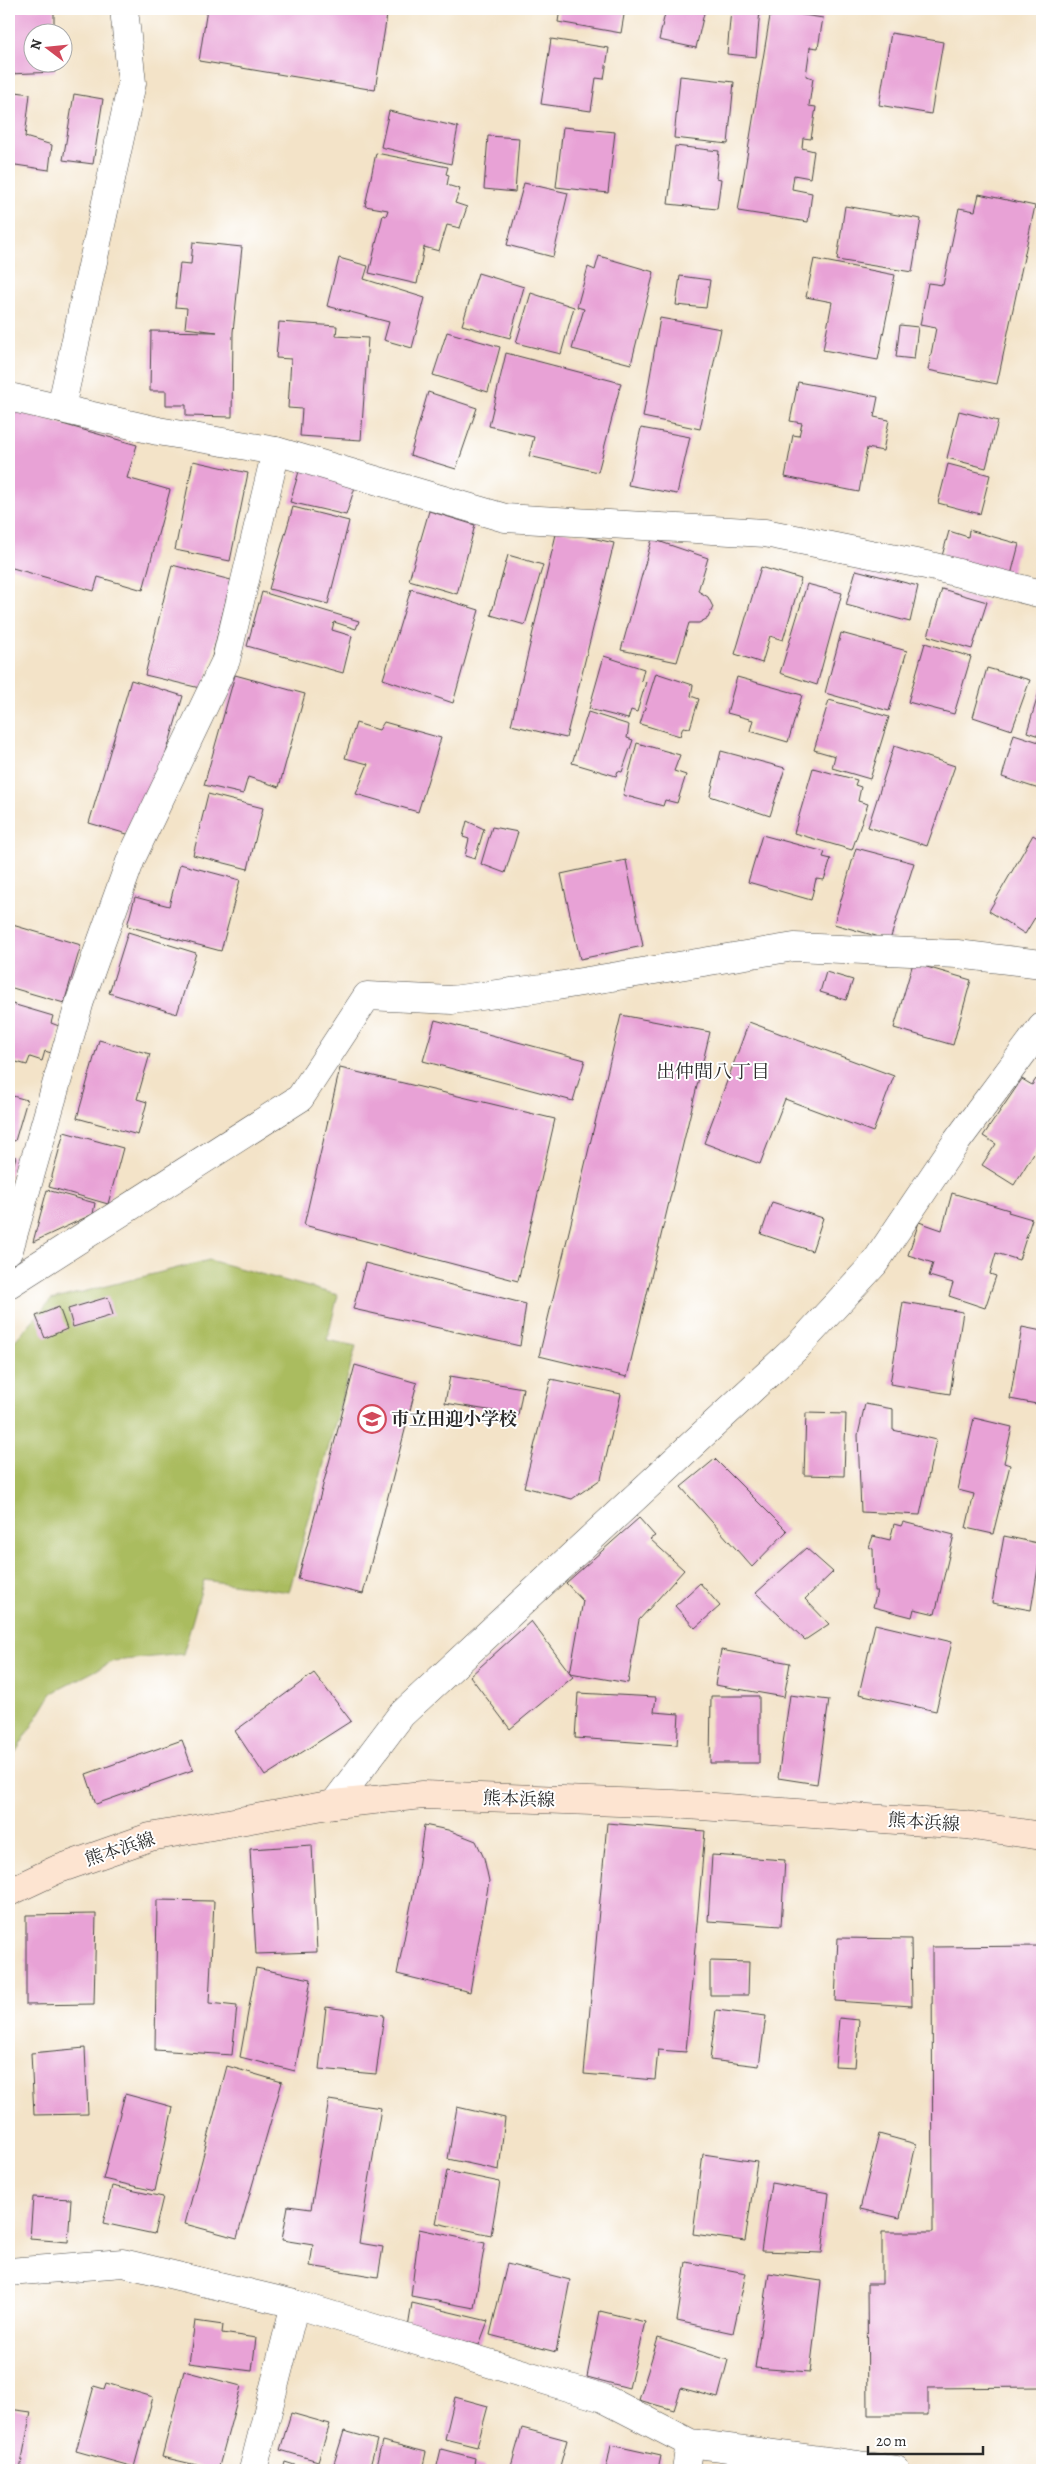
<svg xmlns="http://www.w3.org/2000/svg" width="1051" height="2479" font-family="Alegreya,'Noto Serif JP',serif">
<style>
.green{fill:#aabc5f;stroke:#6a7445}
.building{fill:#e8a2d6}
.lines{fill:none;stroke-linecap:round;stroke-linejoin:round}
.street-casing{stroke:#494743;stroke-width:29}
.secondary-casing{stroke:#494743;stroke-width:29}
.street{stroke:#fff;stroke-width:28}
.secondary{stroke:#fde4d1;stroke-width:28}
.labels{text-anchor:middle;stroke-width:4;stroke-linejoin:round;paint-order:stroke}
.poi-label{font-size:18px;font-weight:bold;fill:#2b2b2b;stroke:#fff;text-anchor:start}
.street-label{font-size:18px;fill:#2b2b2b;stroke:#fff}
.neighbourhood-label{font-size:19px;fill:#2b2b2b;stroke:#fff}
</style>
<rect width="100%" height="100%" fill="#fff"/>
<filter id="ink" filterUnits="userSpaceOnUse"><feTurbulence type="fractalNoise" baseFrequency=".02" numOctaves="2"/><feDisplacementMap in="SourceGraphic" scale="10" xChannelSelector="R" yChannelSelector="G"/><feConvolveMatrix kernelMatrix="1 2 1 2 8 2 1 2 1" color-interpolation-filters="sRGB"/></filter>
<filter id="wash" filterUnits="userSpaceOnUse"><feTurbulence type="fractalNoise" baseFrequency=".0096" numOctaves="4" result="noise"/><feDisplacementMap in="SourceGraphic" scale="20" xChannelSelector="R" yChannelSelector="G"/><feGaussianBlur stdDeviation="1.12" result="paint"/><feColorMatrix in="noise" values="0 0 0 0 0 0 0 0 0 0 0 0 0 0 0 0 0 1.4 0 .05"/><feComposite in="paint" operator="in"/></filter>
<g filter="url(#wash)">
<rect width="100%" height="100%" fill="#f3e3c8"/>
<polygon class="green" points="209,1260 338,1295 327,1340 356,1346 289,1592 204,1580 183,1654 114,1661 52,1693 9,1763 9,1347 51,1300"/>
<g id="blocks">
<g class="building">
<polygon points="17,9 54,9 54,32 32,32 32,62 55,62 55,72 9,74 9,11 17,11"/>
<polygon points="207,9 388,9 375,90 199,61"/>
<polygon points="560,9 625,9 621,33 558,22"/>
<polygon points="666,9 705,9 696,48 659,40"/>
<polygon points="731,9 760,9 756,57 727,54"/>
<polygon points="771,10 823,18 818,48 810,47 806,76 813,78 809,106 816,107 811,139 803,138 802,148 814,151 810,178 794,175 792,189 812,193 808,222 738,211"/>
<polygon points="891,33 943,42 931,114 879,105"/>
<polygon points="551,39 609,48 604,79 596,78 591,111 541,104"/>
<polygon points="680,76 734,82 728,144 674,138"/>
<polygon points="9,91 30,94 25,137 52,145 49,170 9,164"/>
<polygon points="74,94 103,99 93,164 63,160"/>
<polygon points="389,111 458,127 451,164 381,147"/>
<polygon points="563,127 615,132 608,193 556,187"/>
<polygon points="488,136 519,138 515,192 484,189"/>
<polygon points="675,146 719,151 716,178 721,179 717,209 668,204"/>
<polygon points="376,153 448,167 446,174 449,175 447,185 460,189 455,203 467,207 460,228 447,225 439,251 424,247 417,284 369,273 383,215 386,216 388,210 365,206"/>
<polygon points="524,183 568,193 553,257 507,245"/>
<polygon points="979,194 1035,206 997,384 928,370 936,328 920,325 928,283 943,285 959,208 975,211"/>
<polygon points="845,206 921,219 912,272 837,260"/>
<polygon points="193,242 242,247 233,332 232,417 186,416 186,405 166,405 166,391 150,391 151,331 217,332 185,328 187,308 175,307 180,263 191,264"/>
<polygon points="599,256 654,272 631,364 572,349 584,309 577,307 588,267 595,270"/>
<polygon points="339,258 368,266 364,279 425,298 412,348 384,340 389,322 327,306"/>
<polygon points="814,259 895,275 878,360 823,350 832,302 806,297"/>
<polygon points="478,273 524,287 510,338 462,325"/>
<polygon points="680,276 710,280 706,308 676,305"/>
<polygon points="531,293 574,307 561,354 516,343"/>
<polygon points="660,318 721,329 700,429 643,417"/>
<polygon points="279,322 337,326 336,336 368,338 361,440 300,436 302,409 288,408 291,359 276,358"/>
<polygon points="900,325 918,327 914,359 896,357"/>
<polygon points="447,332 500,347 488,392 433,375"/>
<polygon points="506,353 621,383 598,472 529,456 534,437 489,426"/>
<polygon points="798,382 878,397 874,417 889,420 883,451 867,448 859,492 785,477 793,435 799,436 802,423 790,421"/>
<polygon points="428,392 477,408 456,469 410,455"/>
<polygon points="9,409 137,445 127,478 170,490 143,590 98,577 94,591 9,567"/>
<polygon points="959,411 998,421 986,468 947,458"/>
<polygon points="641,428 690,437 677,494 628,485"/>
<polygon points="193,461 248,473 230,561 175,550"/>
<polygon points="948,464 990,475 980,514 938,503"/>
<polygon points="300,468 356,484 346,515 290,502"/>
<polygon points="293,507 349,521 328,604 269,589"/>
<polygon points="429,511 475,525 457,594 409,580"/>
<polygon points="557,530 614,543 566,738 511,725"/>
<polygon points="969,530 1019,544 1011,575 942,556 949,531 968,537"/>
<polygon points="652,539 708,558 698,591 708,597 713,607 708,618 699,623 689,623 677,662 621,650"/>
<polygon points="508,555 543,565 525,625 491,615"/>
<polygon points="172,565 231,580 204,689 145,675"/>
<polygon points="761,567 801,579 783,640 770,636 762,663 735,654"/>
<polygon points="856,570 918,586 910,622 846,605"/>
<polygon points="807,584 842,593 817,685 780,673"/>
<polygon points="411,589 479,610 453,703 383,679"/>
<polygon points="942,589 987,602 972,649 928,636"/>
<polygon points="262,592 359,621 356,629 334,622 332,630 352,636 343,673 247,646"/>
<polygon points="841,633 907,651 889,711 825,693"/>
<polygon points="925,643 971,657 954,714 908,702"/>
<polygon points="604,656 644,669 641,681 646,682 637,712 631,710 628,719 589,709"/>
<polygon points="987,668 1030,680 1012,730 973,717"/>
<polygon points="656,673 693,685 691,696 699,699 690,728 683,727 680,736 640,724"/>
<polygon points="235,675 305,694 279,787 248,777 243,794 204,785"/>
<polygon points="737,677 802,695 788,742 750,731 753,720 727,713"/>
<polygon points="131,680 183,696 141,838 89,823"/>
<polygon points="1040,689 1042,690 1042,737 1027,732"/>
<polygon points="829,700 889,717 870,779 832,768 835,756 814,750"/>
<polygon points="588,712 629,725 627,738 633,740 622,772 618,771 616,776 572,763"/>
<polygon points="384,722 441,738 418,812 356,794 368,764 345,758 356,723 379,730"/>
<polygon points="1014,734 1042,743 1042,790 1002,777"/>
<polygon points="637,743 680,755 674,771 686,775 677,803 665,800 663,806 623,795"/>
<polygon points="894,746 955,766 927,846 868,827"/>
<polygon points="721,751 785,768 770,816 710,796"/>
<polygon points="813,768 857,780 855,785 861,787 858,801 868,804 852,850 794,833"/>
<polygon points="208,794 263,808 248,869 193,855"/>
<polygon points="467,821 484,829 475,859 465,856 469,839 463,837"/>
<polygon points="1042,825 1042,836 1037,833"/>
<polygon points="492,827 518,832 505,873 481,864"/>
<polygon points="762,835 825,852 823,857 831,859 824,880 816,879 811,900 748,882"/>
<polygon points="1033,835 1042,841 1042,906 1025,934 989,911"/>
<polygon points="856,848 914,863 890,940 834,924"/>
<polygon points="626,860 643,946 580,959 561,874"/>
<polygon points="180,864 240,880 221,951 127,926 135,897 169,906"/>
<polygon points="9,924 81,945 64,1003 9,987"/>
<polygon points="128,932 196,953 177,1014 109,993"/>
<polygon points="913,963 971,980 953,1045 894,1028"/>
<polygon points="826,972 853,980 846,1000 820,992"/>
<polygon points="9,1003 53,1016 51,1023 59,1026 51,1053 45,1051 42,1061 30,1057 27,1065 9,1060"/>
<polygon points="621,1015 710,1032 627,1377 539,1356"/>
<polygon points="435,1020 585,1060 573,1101 423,1061"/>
<polygon points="749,1022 894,1076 873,1132 785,1099 760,1164 704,1143"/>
<polygon points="99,1040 150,1054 137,1099 147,1102 138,1135 77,1118"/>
<polygon points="340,1068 555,1119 518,1281 304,1225"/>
<polygon points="1022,1079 1032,1085 1036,1079 1042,1083 1042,1140 1014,1185 982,1165 996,1144 983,1136"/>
<polygon points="9,1095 27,1100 15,1141 9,1139"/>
<polygon points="64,1132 123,1148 108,1204 49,1187"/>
<polygon points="9,1155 16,1157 9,1179"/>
<polygon points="47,1190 95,1203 93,1214 33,1242"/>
<polygon points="952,1193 1009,1210 1008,1212 1032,1219 1019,1260 996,1253 990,1274 996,1276 985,1308 949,1296 953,1283 929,1276 933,1263 908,1255 919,1222 942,1230"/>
<polygon points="772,1202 823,1218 812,1251 761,1234"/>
<polygon points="365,1263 526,1304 520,1346 353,1309"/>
<polygon points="108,1297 113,1315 73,1327 68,1309"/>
<polygon points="903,1302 963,1312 950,1394 890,1384"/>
<polygon points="59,1307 67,1329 45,1338 36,1316"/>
<polygon points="1022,1327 1042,1331 1042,1405 1010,1399"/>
<polygon points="355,1365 417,1383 363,1594 298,1579"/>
<polygon points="450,1376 523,1388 518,1415 445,1403"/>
<polygon points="551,1379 621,1394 601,1479 572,1499 524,1487"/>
<polygon points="865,1404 893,1409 893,1430 936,1440 920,1515 861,1512 858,1435"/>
<polygon points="806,1413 846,1414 844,1476 804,1475"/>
<polygon points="974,1418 1012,1427 1004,1463 1010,1465 993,1534 966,1528 974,1494 958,1490"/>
<polygon points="715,1459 787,1531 752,1567 681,1487"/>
<polygon points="639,1518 655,1536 650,1539 684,1570 639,1620 628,1683 570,1673 583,1601 566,1583"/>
<polygon points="903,1522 954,1535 935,1614 914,1609 912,1617 873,1607 877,1591 874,1591 873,1549 869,1547 873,1536 890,1540 894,1524 901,1526"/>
<polygon points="1004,1536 1042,1544 1031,1610 992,1603"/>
<polygon points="806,1548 833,1572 805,1599 829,1624 805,1640 756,1593"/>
<polygon points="700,1583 720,1606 695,1628 675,1606"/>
<polygon points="531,1621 573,1677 510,1729 470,1676"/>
<polygon points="875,1624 952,1642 936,1711 859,1694"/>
<polygon points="721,1650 790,1663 784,1697 715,1685"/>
<polygon points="314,1673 351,1721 265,1776 235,1731"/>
<polygon points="578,1693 656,1697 654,1712 679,1714 677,1745 575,1738"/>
<polygon points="790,1695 829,1700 817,1784 778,1778"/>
<polygon points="711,1696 759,1696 759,1763 710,1763"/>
<polygon points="182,1740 193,1770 96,1804 86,1774"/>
<polygon points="607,1823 705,1831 686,2052 658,2050 655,2080 584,2074"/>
<polygon points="424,1825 448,1830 476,1841 484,1858 489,1881 470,1992 397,1974 417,1875"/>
<polygon points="312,1845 317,1952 256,1954 250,1849"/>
<polygon points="712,1855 785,1860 781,1926 708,1921"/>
<polygon points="157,1900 214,1901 209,2003 237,2006 232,2055 155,2050"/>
<polygon points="96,1914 94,2004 26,2005 26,1915"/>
<polygon points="838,1938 911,1939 912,2006 835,2001"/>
<polygon points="1042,1946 1042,2387 928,2388 928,2415 868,2415 867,2284 882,2284 882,2232 933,2232 932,1947"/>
<polygon points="710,1961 749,1962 748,1995 710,1995"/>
<polygon points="256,1968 311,1979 295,2071 240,2057"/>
<polygon points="326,2007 384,2015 376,2074 319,2069"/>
<polygon points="716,2010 766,2016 759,2066 710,2060"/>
<polygon points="839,2018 859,2020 855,2067 835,2066"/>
<polygon points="85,2048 88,2114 34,2115 31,2053"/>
<polygon points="227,2066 282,2082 237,2238 185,2224"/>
<polygon points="125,2094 173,2107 155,2191 103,2179"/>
<polygon points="329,2100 381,2108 359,2243 383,2247 378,2277 310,2266 313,2245 282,2240 288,2206 311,2209"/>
<polygon points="457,2107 505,2118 499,2170 448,2159"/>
<polygon points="879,2134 916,2144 900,2218 860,2209"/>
<polygon points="703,2154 757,2162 745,2241 693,2234"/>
<polygon points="447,2171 500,2182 491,2235 436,2223"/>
<polygon points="771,2183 829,2193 822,2253 761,2251"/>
<polygon points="112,2186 163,2197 154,2234 103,2223"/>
<polygon points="33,2197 71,2199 68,2242 30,2239"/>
<polygon points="419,2229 485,2243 474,2308 411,2296"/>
<polygon points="686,2262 746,2273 733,2333 677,2321"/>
<polygon points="507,2264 570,2280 556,2352 490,2335"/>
<polygon points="769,2273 821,2281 810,2372 755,2368"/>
<polygon points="412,2303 488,2321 479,2345 408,2328"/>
<polygon points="600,2311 645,2322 629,2388 587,2377"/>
<polygon points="195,2321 223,2325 222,2333 256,2338 252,2371 189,2363"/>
<polygon points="658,2338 728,2360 718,2398 681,2388 674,2410 639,2400"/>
<polygon points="184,2371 241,2386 218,2470 162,2457"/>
<polygon points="106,2383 153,2397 134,2467 76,2451 94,2386 104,2389"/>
<polygon points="455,2397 488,2406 477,2447 445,2439"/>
<polygon points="9,2409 31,2412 20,2470 9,2470"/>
<polygon points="291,2413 330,2424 318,2461 280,2450"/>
<polygon points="522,2428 567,2440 559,2470 510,2470"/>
<polygon points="344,2431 377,2440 369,2470 332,2470"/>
<polygon points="382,2441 426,2452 422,2470 375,2470"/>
<polygon points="611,2445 661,2456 658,2470 606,2470"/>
<polygon points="441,2449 475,2458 474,2464 485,2467 485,2470 436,2470"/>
<polygon points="285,2462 310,2470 283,2470"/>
</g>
</g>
</g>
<g filter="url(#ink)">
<use href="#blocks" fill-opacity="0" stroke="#494743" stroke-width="1"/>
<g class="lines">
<defs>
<g id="street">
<polyline points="9,397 158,431 276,451 505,518 765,533 931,566 1042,594"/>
<polyline points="61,408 132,83 124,9"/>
<polyline points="9,1250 80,1001 131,859 226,660 276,451"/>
<polyline points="9,1284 300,1098 367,996 452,1000 557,986 794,947 957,954 1042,964"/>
<polyline points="334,1804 401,1715 797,1347 874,1264 957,1141 1042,1027"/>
<polyline points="9,2272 123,2263 295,2304 603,2398 690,2443 896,2470"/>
<polyline points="253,2470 295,2304"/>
<polyline points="686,2470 690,2443"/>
</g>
<polyline id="secondary" points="9,1892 56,1870 150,1837 334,1804 423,1795 673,1804 966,1825 1042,1836"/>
</defs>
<use href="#street" class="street-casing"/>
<use href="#secondary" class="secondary-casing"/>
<use href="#street" class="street"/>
<use href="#secondary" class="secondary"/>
</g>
</g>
<defs>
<symbol id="school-ring" viewBox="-11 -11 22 22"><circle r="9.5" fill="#fff" stroke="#d1495b" stroke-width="1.5"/><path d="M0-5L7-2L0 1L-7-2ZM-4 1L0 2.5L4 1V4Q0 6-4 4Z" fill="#d1495b"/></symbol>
</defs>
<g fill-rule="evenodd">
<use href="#school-ring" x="356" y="1403" width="32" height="32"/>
</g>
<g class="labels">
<g class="poi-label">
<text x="391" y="1425">市立田迎小学校</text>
</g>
<g class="street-label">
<text transform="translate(519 1799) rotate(2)" y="6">熊本浜線</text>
<text transform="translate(924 1822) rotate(4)" y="6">熊本浜線</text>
<text transform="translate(120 1849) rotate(-18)" y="6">熊本浜線</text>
</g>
<g class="neighbourhood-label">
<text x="713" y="1078">出仲間八丁目</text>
</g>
</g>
<rect width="1051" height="2479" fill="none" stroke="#fff" stroke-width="30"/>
<g transform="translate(48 48) rotate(286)"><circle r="24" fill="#ffffff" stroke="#aaaaaa"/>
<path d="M0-4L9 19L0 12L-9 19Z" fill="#d1495b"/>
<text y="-8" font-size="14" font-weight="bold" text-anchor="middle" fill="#2b2b2b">N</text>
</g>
<path d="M868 2446v8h115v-8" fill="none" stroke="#2b2b2b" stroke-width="2.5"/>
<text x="876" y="2446" font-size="15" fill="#2b2b2b" stroke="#ffffff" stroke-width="4" paint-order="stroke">20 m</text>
</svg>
